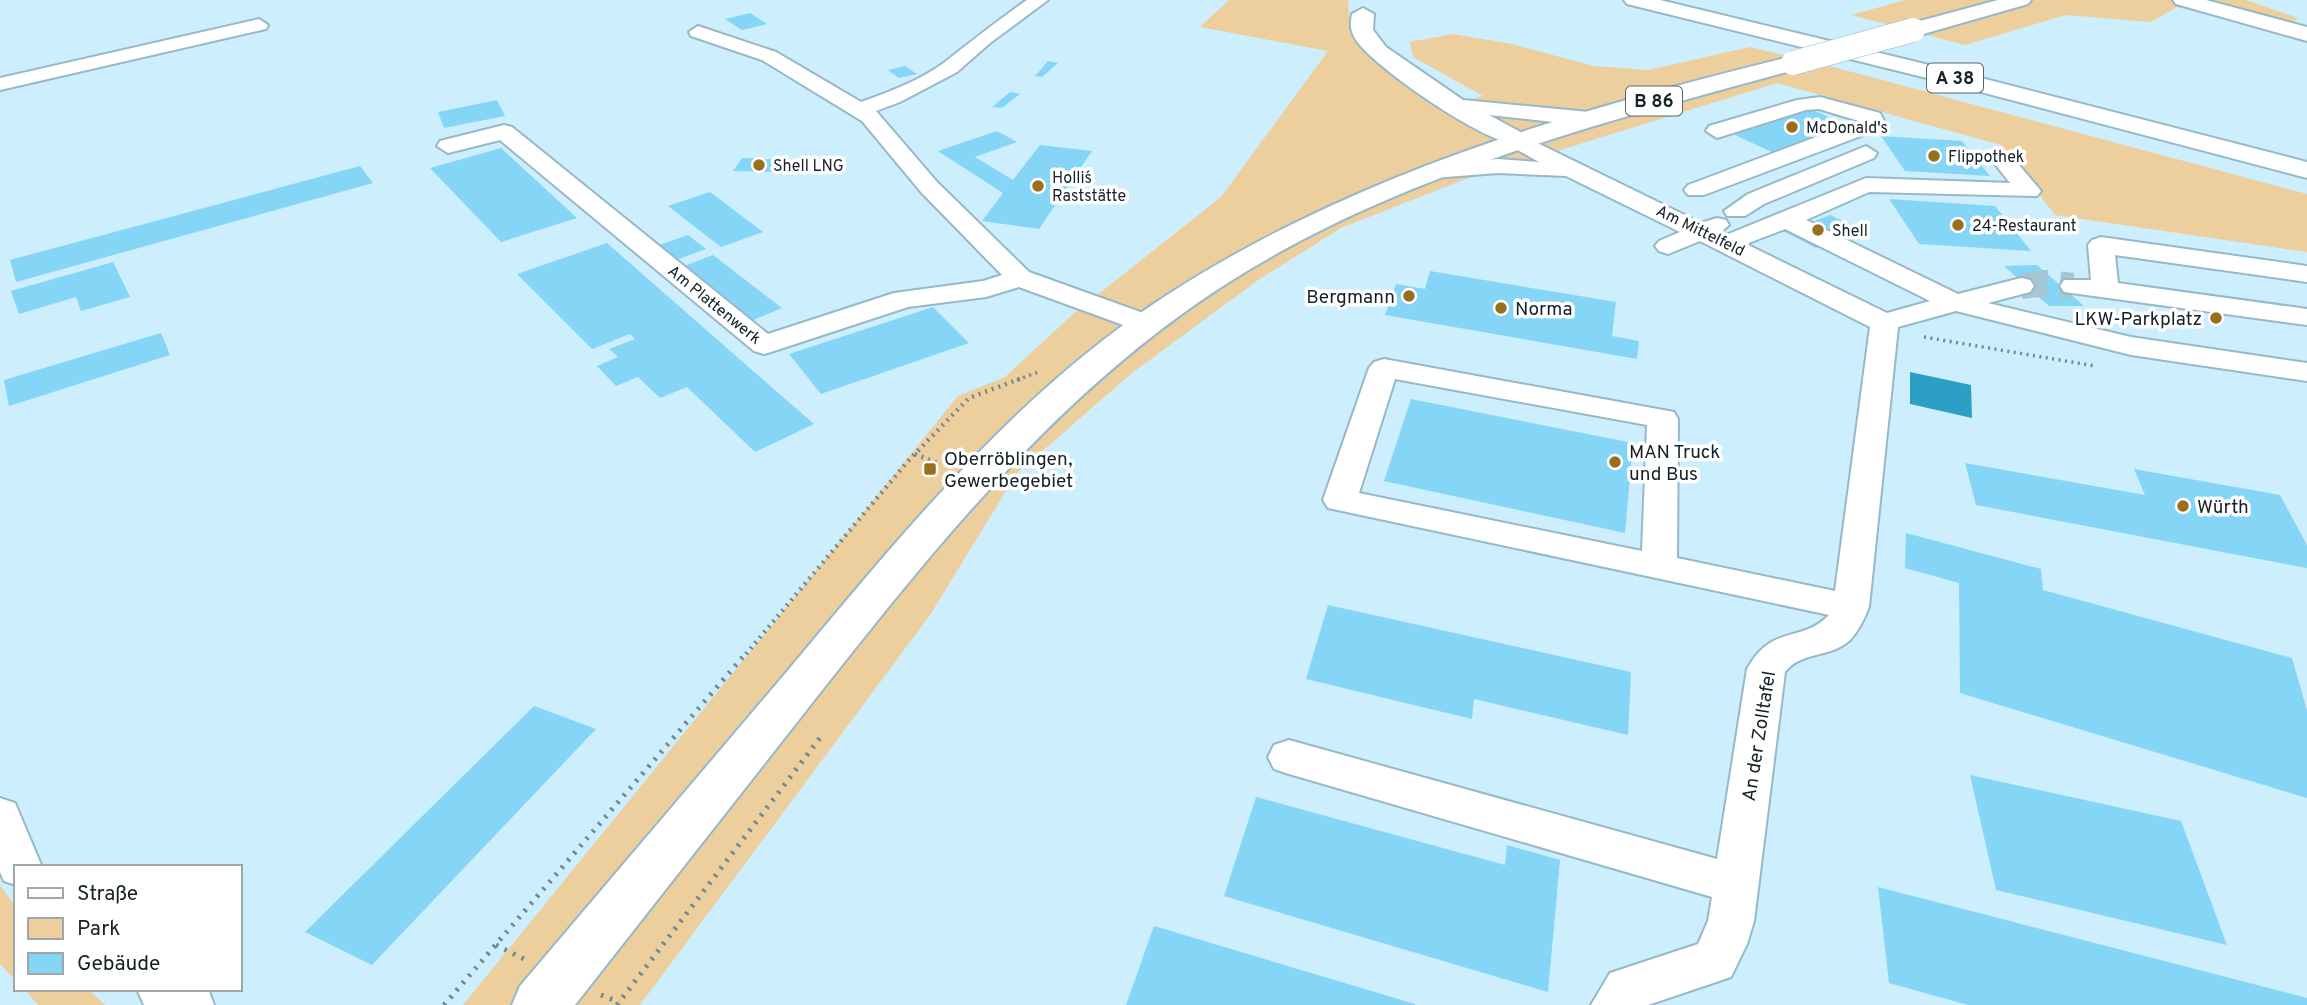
<svg xmlns="http://www.w3.org/2000/svg" width="2307" height="1005" font-family="Overpass,sans-serif">
<style>
.green{fill:#edcf9d}
.water{fill:#2c9fc7}
.building{fill:#85d5f6}
.lines{fill:none;stroke-linecap:round;stroke-linejoin:round}
.minor-tunnel{stroke:#a7c5d2;stroke-width:26;stroke-dasharray:26 13;stroke-linecap:butt}
.minor-casing{stroke:#97b8c7;stroke-width:4}
.major-casing{stroke:#97b8c7;stroke-width:4}
.highway-casing{stroke:#97b8c7;stroke-width:4}
.path-far2{stroke:#718892;stroke-width:3.5;stroke-dasharray:2 4.5;stroke-linecap:butt}
.path-far1{stroke:#718892;stroke-width:4.5;stroke-dasharray:2 5;stroke-linecap:butt}
.path{stroke:#718892;stroke-width:5;stroke-dasharray:2.5 7;stroke-linecap:butt}
.minor{fill:#fff;fill-rule:evenodd}
.major{fill:#fff;fill-rule:evenodd}
.highway{fill:#fff;fill-rule:evenodd}
.major-bridge-casing{stroke:#97b8c7;stroke-width:25;stroke-linecap:butt}
.major-bridge{stroke:#fff;stroke-width:24}
.poi-dot{fill:#986f1b;stroke:#fff;stroke-width:2.5}
.labels{text-anchor:middle;stroke-width:7;stroke-linejoin:round;paint-order:stroke}
.far-poi-label{font-size:16px;fill:#142126;stroke:#fff;text-anchor:start}
.far-street-label{font-size:16px;fill:#142126;stroke:#fff}
.shield{fill:#fff;stroke:#5a6467;stroke-width:2}
.shield-label{font-size:18px;font-weight:bold;fill:#142126}
.poi-label{font-size:19px;fill:#142126;stroke:#fff;text-anchor:start}
.street-label{font-size:19px;fill:#142126;stroke:#fff}
</style>
<rect width="100%" height="100%" fill="#cceefd"/>
<g class="green">
<polygon points="1229,0 1348,0 1350,32 1358,46 1441,108 1483,96 1413,57 1410,42 1453,34 1512,44 1593,66 1648,70 1750,47 1837,68 2307,194 2307,252 2055,215 2001,145 1777,83 1463,180 1341,228 1261,278 1132,373 1017,473 930,615 640,1005 463,1005 958,396 1005,377 1072,315 1221,197 1328,51 1200,27"/>
<polygon points="1905,0 2246,0 2298,18 2277,32 2177,7 2151,22 2066,15 1965,45 1851,15"/>
<polygon points="0,885 16,908 16,981 0,964"/>
<polygon points="24,989 88,989 105,1005 38,1005"/>
</g>
<polygon class="water" points="1910,372 1971,385 1972,418 1910,404"/>
<g class="building">
<polygon points="750,13 767,24 742,30 725,19"/>
<polygon points="1048,61 1058,63 1042,77 1035,76"/>
<polygon points="905,66 917,74 899,78 888,70"/>
<polygon points="1010,92 1020,94 1002,108 992,107"/>
<polygon points="497,100 505,116 444,128 438,112"/>
<polygon points="1810,109 1851,126 1774,153 1733,134"/>
<polygon points="997,131 1017,142 975,157 1013,180 1040,145 1092,151 1039,229 982,221 1003,193 938,151"/>
<polygon points="1881,136 1962,141 1990,176 1905,171"/>
<polygon points="501,148 577,218 501,242 430,168"/>
<polygon points="742,158 765,159 785,160 777,172 733,171"/>
<polygon points="360,166 373,183 16,282 10,260"/>
<polygon points="710,192 763,232 721,247 668,206"/>
<polygon points="1889,199 1995,206 2031,251 1919,244"/>
<polygon points="1830,215 1862,230 1816,248 1785,232"/>
<polygon points="688,235 706,249 671,262 653,247"/>
<polygon points="607,243 744,363 814,424 755,452 687,387 660,398 638,377 616,386 597,366 618,357 609,349 635,339 630,334 592,349 517,274"/>
<polygon points="713,255 782,308 746,323 679,268"/>
<polygon points="113,262 130,297 81,311 76,297 19,314 11,291"/>
<polygon points="2037,265 2084,306 2049,306 2004,266"/>
<polygon points="1430,271 1616,302 1612,336 1639,341 1637,359 1385,315 1396,284 1425,289"/>
<polygon points="933,307 969,343 821,394 789,354"/>
<polygon points="161,333 170,355 9,406 4,380"/>
<polygon points="1411,399 1633,443 1625,533 1384,481"/>
<polygon points="1965,463 2145,495 2134,469 2280,495 2307,545 2307,568 1976,505"/>
<polygon points="1906,533 2041,569 2043,590 2292,658 2307,710 2307,798 1960,693 1959,583 1905,568"/>
<polygon points="1328,605 1631,672 1628,735 1474,699 1472,719 1306,679"/>
<polygon points="534,706 596,729 372,965 305,932"/>
<polygon points="1970,775 2181,821 2227,945 1996,890"/>
<polygon points="1256,797 1505,865 1507,845 1560,860 1548,992 1224,896"/>
<polygon points="1878,887 2307,998 2307,1005 1968,1005 1889,983"/>
<polygon points="1154,926 1415,1004 1415,1005 1126,1005"/>
</g>
<g class="lines">
<polyline class="minor-tunnel" points="2021,286 2046,283 2073,286"/>
<defs>
<g id="minor">
<path d="M1027,0H1048L990,43L957,72L900,102L876,111L937,182L1029,272L1157,318L1161,324L1157,330H1137L1019,287L986,297L908,307L774,351L764,354L754,351L500,140L448,153L437,146L440,141L504,125L512,127L768,334L894,293L983,281L1002,275L921,192L862,121L762,60L691,36L689,32L698,26L776,52L861,102C889,92 921,80 945,62C972,41 998,20 1027,0Z"/>
<polygon points="259,19 268,25 266,29 0,90 0,78"/>
<polygon points="1820,97 1880,113 1885,123 1882,128 1704,195 1688,195 1684,190 1688,185 1859,121 1819,109 1806,110 1717,138 1706,131 1709,126 1797,100"/>
<path d="M1517,133L1701,223L1717,218L1726,220L1729,225L1721,232L1726,235L1866,178L2010,183L1995,164L2006,157L2014,159L2041,191L2037,196L1869,192L1806,220L1958,294L2021,278L2030,280L2034,286L2030,292L1988,303L2131,337L2307,363V381L2131,355L1956,311L1898,327L1869,607C1864,619 1859,631 1849,641C1830,658 1801,651 1785,672L1754,921L1747,944L1731,977L1648,1005H1591L1610,973L1698,944L1708,921L1712,897L1289,774L1274,769L1268,757L1274,745L1289,740L1717,859L1747,669C1772,623 1801,644 1829,615L1328,508L1323,500L1369,368L1374,362L1384,359L1674,412L1678,419L1677,558L1835,591L1870,327L1700,241L1668,254L1659,251L1655,246L1659,241L1680,232L1566,176L1498,173L1433,178L1425,176L1421,171L1425,166L1433,164L1498,159L1539,162L1509,145L1506,140L1509,135ZM1785,229L1930,301L1887,313L1746,244ZM1395,379L1647,425L1642,551L1359,493Z"/>
<polygon points="1866,146 1877,153 1874,158 1764,204 1745,216 1727,216 1724,211 1748,194"/>
<polygon points="2101,237 2307,266 2307,282 2115,255 2118,283 2307,309 2307,325 2064,292 2060,286 2064,280 2091,280 2088,245 2092,240"/>
<polygon points="0,798 15,803 42,867 16,867 16,885 4,881 0,872"/>
<polygon points="137,989 208,989 214,1005 144,1005"/>
</g>
<g id="major">
<polygon points="1998,0 2031,0 2028,4 1913,37 1902,30 1905,25"/>
<path d="M1793,56L1801,58L1804,63L1801,68C1612,120 1416,169 1247,271C1068,379 940,541 812,703C733,804 654,904 575,1005H512L520,986C608,882 696,779 784,675C898,539 1014,394 1164,297C1354,173 1575,110 1793,56Z"/>
</g>
<g id="highway">
<polygon points="1624,0 1660,0 1954,71 2307,162 2307,178 1939,81 1627,4"/>
<polygon points="2173,0 2206,0 2307,27 2307,41 2176,4"/>
<path d="M1363,8L1374,14L1373,30L1386,47L1463,100L1589,112L1598,114L1601,119L1598,124L1589,126L1489,115L1526,135L1530,140L1526,145C1497,153 1373,67 1356,40C1350,31 1350,24 1352,14Z"/>
</g>
</defs>
<use href="#minor" class="minor-casing"/>
<use href="#major" class="major-casing"/>
<use href="#highway" class="highway-casing"/>
<g class="path-far2">
<polyline points="1924,337 2095,366"/>
<polyline points="1017,380 1038,372"/>
</g>
<g class="path-far1">
<polyline points="915,454 937,463"/>
<polyline points="746,654 909,460 969,398 1022,378"/>
</g>
<g class="path">
<polyline points="496,945 524,959"/>
<polyline points="601,995 619,1002"/>
<polyline points="444,1005 747,652"/>
<polyline points="617,1005 823,734"/>
</g>
<use href="#minor" class="minor"/>
<use href="#major" class="major"/>
<use href="#highway" class="highway"/>
<defs>
<polyline id="major-bridge" points="1793,63 1913,30"/>
</defs>
<use href="#major-bridge" class="major-bridge-casing"/>
<use href="#major-bridge" class="major-bridge"/>
</g>
<g class="poi-dot">
<circle cx="1792" cy="127" r="7"/>
<circle cx="1934" cy="156" r="7"/>
<circle cx="759" cy="165" r="7"/>
<circle cx="1038" cy="186" r="7"/>
<circle cx="1958" cy="225" r="7"/>
<circle cx="1818" cy="230" r="7"/>
<circle cx="1409" cy="296" r="7"/>
<circle cx="1501" cy="308" r="7"/>
<circle cx="2216" cy="318" r="7"/>
<circle cx="1615" cy="462" r="7"/>
<rect x="923" y="462" width="14" height="14" rx="3.5"/>
<circle cx="2183" cy="506" r="7"/>
</g>
<g class="labels">
<g class="far-poi-label">
<text x="1806" y="133">McDonald's</text>
<text x="1948" y="162">Flippothek</text>
<text x="773" y="171">Shell LNG</text>
<text x="1052" y="183">Holli´s<tspan x="1052" dy="18">Raststätte</tspan></text>
<text x="1972" y="231">24-Restaurant</text>
<text x="1832" y="236">Shell</text>
</g>
<g class="far-street-label">
<text transform="translate(1701 230) rotate(26)" y="6">Am Mittelfeld</text>
<text transform="translate(715 304) rotate(39)" y="6">Am Plattenwerk</text>
</g>
<g class="shield">
<rect x="1927" y="63.5" width="56" height="29" rx="5"/>
<rect x="1626" y="86.5" width="56" height="29" rx="5"/>
</g>
<g class="shield-label">
<text x="1955" y="84">A 38</text>
<text x="1654" y="107">B 86</text>
</g>
<g class="poi-label">
<text x="1395" y="303" text-anchor="end">Bergmann</text>
<text x="1515" y="315">Norma</text>
<text x="2202" y="325" text-anchor="end">LKW-Parkplatz</text>
<text x="1629" y="458">MAN Truck<tspan x="1629" dy="22">und Bus</tspan></text>
<text x="944" y="465">Oberröblingen,<tspan x="944" dy="22">Gewerbegebiet</tspan></text>
<text x="2197" y="513">Würth</text>
</g>
<g class="street-label">
<text transform="translate(1758 736) rotate(-81)" y="7">An der Zolltafel</text>
</g>
</g>
<rect x="14" y="865" width="228" height="126" fill="#ffffff" stroke="#a1a6a8" stroke-width="2"/>
<rect x="28" y="888" width="35" height="10" fill="#ffffff" stroke="#a1a6a8" stroke-width="2"/>
<text x="77" y="900" font-size="21" fill="#142126">Straße</text>
<rect x="28" y="918" width="35" height="21" fill="#edcf9d" stroke="#a1a6a8" stroke-width="2"/>
<text x="77" y="935" font-size="21" fill="#142126">Park</text>
<rect x="28" y="953" width="35" height="21" fill="#85d5f6" stroke="#a1a6a8" stroke-width="2"/>
<text x="77" y="970" font-size="21" fill="#142126">Gebäude</text>
</svg>
